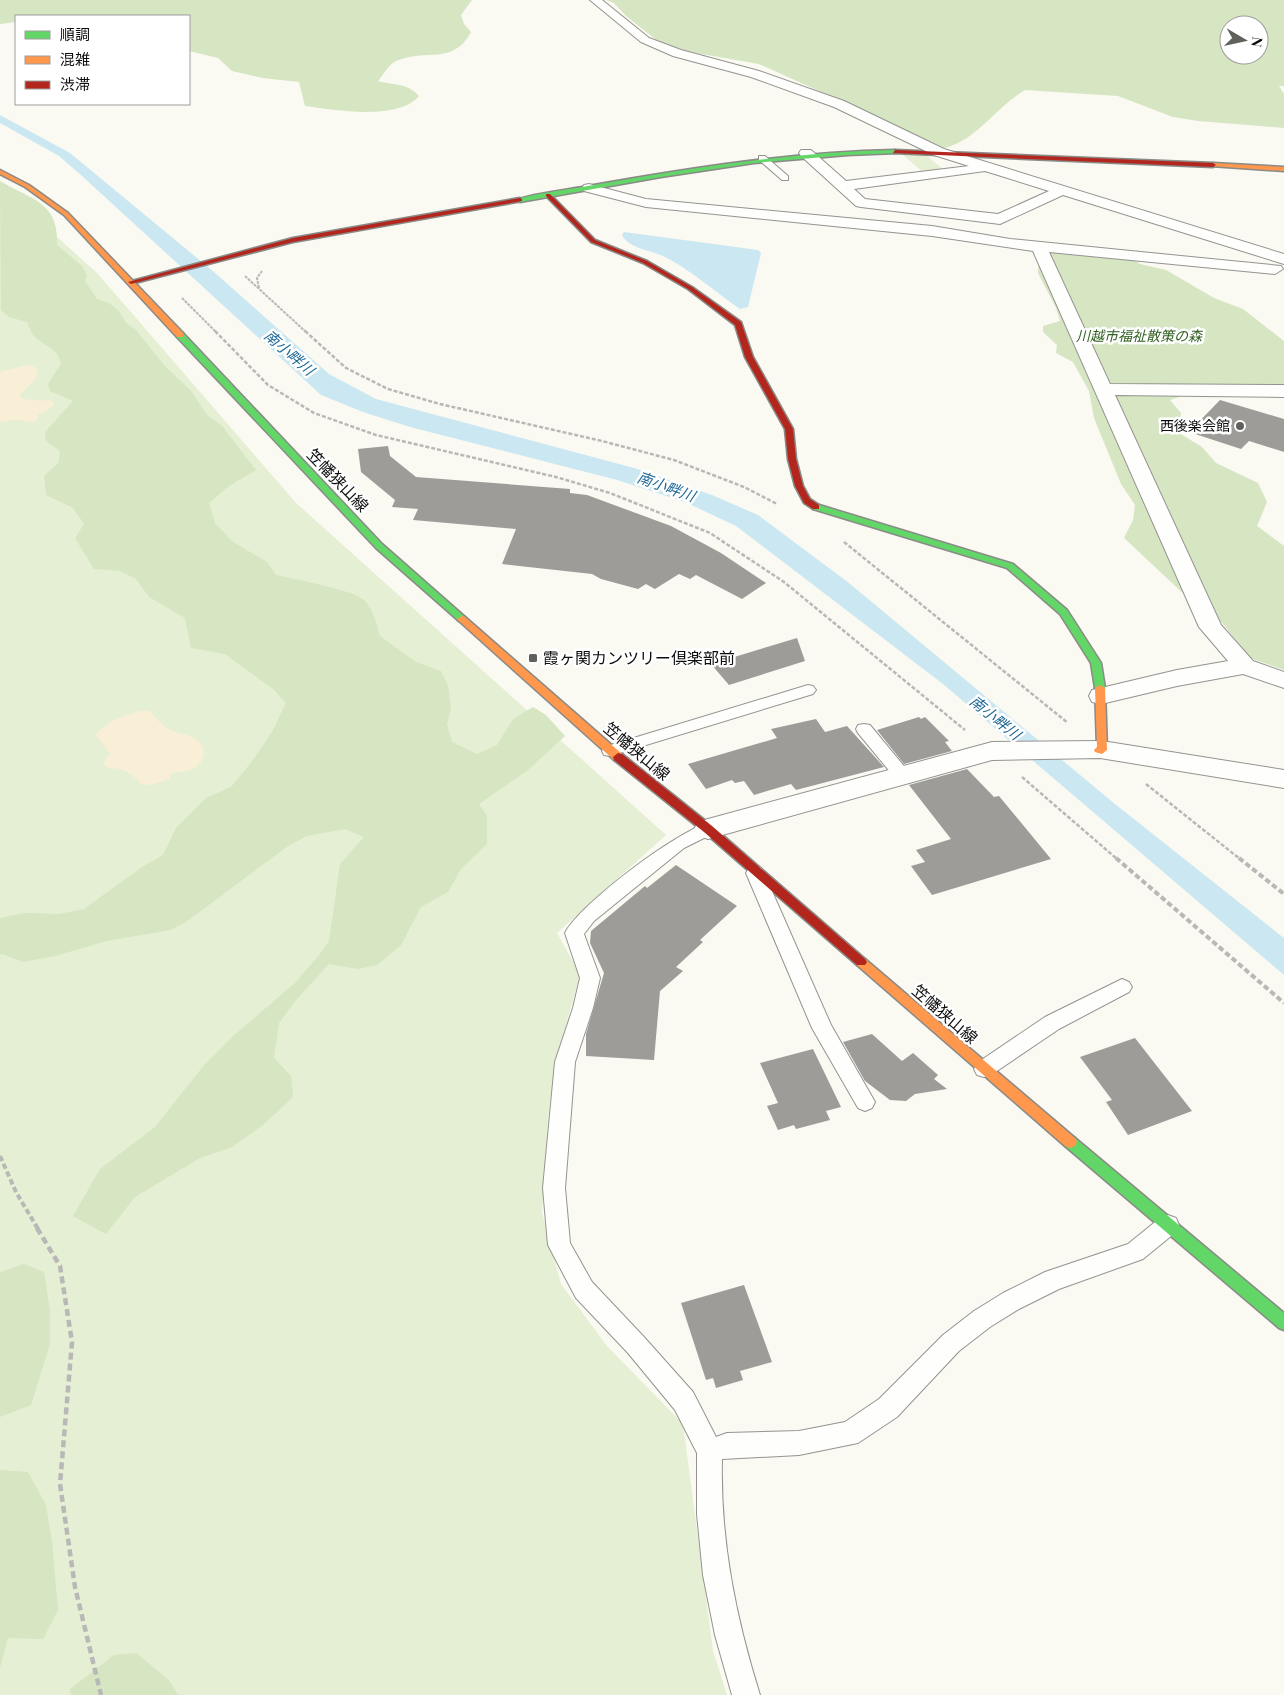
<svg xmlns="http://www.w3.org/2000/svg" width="1284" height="1695" font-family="'Playfair Display','Noto Sans JP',serif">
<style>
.green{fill:#e5efd4}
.forest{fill:#d6e5c2;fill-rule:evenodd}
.sand{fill:#f8efd6}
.water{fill:#cbe8f2}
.building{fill:#9e9c98}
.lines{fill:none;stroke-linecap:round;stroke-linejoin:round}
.lane-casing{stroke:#949390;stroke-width:2}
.street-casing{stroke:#949390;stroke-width:2}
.fast-casing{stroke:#8a8a87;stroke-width:3}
.slow-casing{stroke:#8a8a87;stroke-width:3}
.jam-casing{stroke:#8a8a87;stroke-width:3}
.path-far3{stroke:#b8b8b6;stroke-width:2;stroke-dasharray:3 1;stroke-linecap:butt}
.path-far2{stroke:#b8b8b6;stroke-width:2.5;stroke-dasharray:4 2;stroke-linecap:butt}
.path-far1{stroke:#b8b8b6;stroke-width:4;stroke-dasharray:5.5 3;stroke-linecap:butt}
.path{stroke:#b8b8b6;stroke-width:4.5;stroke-dasharray:7 4;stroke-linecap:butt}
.lane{fill:#fefefd;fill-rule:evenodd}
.street{fill:#fefefd;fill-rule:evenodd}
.fast{fill:#63d668;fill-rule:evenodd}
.slow{fill:#ff974d;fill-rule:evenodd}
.jam{fill:#b3261e;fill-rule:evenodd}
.poi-dot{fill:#60605d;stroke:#fff;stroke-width:2}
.labels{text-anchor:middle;stroke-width:5;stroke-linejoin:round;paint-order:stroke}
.far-park-label{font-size:14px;font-style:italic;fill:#336022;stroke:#fff}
.far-poi-label{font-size:14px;fill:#0d0d0d;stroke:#fff;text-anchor:end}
.far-water-label{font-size:15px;font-style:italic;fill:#206a96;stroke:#fff}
.street-label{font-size:16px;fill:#0d0d0d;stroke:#fff}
.poi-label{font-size:16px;fill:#0d0d0d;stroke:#fff;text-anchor:start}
</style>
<rect width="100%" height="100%" fill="#faf9f2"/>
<g class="green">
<polygon points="902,154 926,155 945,171 924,173"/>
<polygon points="0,190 36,218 98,274 296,503 666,835 557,933 580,974 555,1065 548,1118 542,1213 561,1284 607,1346 683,1424 713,1651 727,1695 0,1695"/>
</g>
<g class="forest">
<path d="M0,0H472L461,15L464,24L471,32C453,66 425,48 396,61C389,64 383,75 378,81C392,85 408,83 419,96C398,121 335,110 305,106L299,82L263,78L232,71L218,58L189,51V16H16V22L0,24Z"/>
<path d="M606,0H1284V86H1279L1284,94V128L1198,121L1173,117L1118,96L1025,90C996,107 978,139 945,148L759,64L690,52L659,42L626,16L614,3ZM1229,25H1259V55H1229Z"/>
<path d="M0,181C32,200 59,202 57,245L82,266L87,275L85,281L97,299L109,303L119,311L126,323L136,330L164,365L192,392L206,414L222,426L256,470L229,486L209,503L215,523L233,542L267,562L276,575C293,579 355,590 365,601C374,611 376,623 380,636L416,662L441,671L448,685L451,708L447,724L452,742L477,754L497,745L513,719L533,707L546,715L565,736L528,770L479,804L487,816V844L461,869L448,892L421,907L401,945L377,965L358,969L329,964L296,1000L279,1023L274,1058L291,1076L293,1097L263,1125L232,1147L200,1158L135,1197L106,1234L73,1216L100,1169L155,1127L205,1064L232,1037L295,983L319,955L329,941L340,864L364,837L345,829L307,836L288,846L186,922L170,930L107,941L55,956L23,962L2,954L0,955V918L24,913L59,914L84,909L142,867L163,855L176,828L206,798L231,787L250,764L272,732L286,703L274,690L225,654L191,648L185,618L149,597L136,579L120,571L94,569L75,538L84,524L73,508L46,495L44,476L59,462L60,451L45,440L46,431L73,401L50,391L48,384L61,364C57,346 46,348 35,337C32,334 29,326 27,322L9,317L1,310Z"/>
<polygon points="1063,244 1093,248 1128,256 1140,264 1166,270 1214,298 1243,309 1284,341 1284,389 1185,395 1170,400 1181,413 1179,433 1202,447 1216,463 1258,483 1267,502 1257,526 1284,546 1284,670 1250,658 1211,609 1186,596 1124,538 1133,520 1135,505 1121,484 1094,418 1089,391 1073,362 1056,353 1057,345 1043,332 1043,326 1060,321 1056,308 1038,273 1039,256"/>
<polygon points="24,1264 44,1272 50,1311 50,1344 31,1405 0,1417 0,1272"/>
<polygon points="0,1470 28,1472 46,1505 52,1542 58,1610 43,1639 8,1638 0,1668"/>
<polygon points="136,1653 169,1680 178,1695 71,1695 70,1689 114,1655"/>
</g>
<g class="sand">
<path d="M27,365L35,367L38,373C34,384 25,387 19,397C30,402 41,399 53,401L54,406L37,415L39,417L34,422L16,420L0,422V372Z"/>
<path d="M139,711H149C156,717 160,724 169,729C181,736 204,734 204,754C203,760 199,766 193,769C185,773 179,770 171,774L170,779L150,785L141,784C131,772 123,768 108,768L104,765L105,759L110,754L95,734L114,720Z"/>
</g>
<g class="water">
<polygon points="0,115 70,153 214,272 329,374 376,399 634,468 712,495 758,515 849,583 1115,804 1284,938 1284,975 943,684 736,526 685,502 617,480 410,427 363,412 321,395 82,176 59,156 0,123"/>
<path d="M624,232L758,250L761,253L748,307L740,309C717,293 688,268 663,256C650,250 628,248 622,235Z"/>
</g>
<g class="building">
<polygon points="1220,400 1284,419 1284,452 1249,441 1241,449 1189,432"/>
<polygon points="388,446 390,456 416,477 570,489 570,493 587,495 671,526 721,553 766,583 742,599 696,575 690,579 679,574 655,589 646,584 638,589 601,579 592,574 502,564 516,529 413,520 418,509 392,507 395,500 361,472 358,449"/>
<polygon points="797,638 805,661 729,685 711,664"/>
<polygon points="919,717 921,719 925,717 949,741 945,742 952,751 904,764 877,730"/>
<polygon points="816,719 825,732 847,726 884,767 796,790 791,784 754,795 744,781 735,783 732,780 706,789 688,764 777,738 771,729"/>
<polygon points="967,769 994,797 999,796 1051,859 932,895 911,866 925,862 916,850 951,839 909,785"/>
<polygon points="676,865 737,906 700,940 703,942 676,967 683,971 660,991 654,1060 586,1056 586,1034 604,973 590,943 591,931 645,886 647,888"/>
<polygon points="872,1034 902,1061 913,1053 938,1075 934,1079 947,1089 915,1094 906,1101 890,1100 865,1081 843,1042"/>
<polygon points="1135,1038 1192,1111 1128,1135 1106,1102 1112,1100 1080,1057"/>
<polygon points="813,1049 841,1107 826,1111 830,1120 796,1129 794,1125 778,1130 767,1106 778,1103 760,1063"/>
<polygon points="744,1285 772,1362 740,1371 743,1380 716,1388 713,1378 706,1380 681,1303"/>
</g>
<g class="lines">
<defs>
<g id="lane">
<polygon points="759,156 765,156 788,176 788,180 782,180 759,160"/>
<polygon points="808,685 813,686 816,690 813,694 610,756 604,755 602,751 604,747"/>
<polygon points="864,724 870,725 908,771 910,775 908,779 896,779 858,733 856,729 858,725"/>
<path d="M708,823L714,825L717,829L714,833L684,848L594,921L584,934L600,978L593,1008L575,1062L565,1188L570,1243L592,1282L644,1337L693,1392L716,1437L727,1433L799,1431L845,1422L879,1399L943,1335L974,1311L1003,1293L1045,1272L1128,1244L1160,1218L1168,1215L1176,1218L1179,1225L1176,1232L1143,1259L1059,1289L1019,1309L990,1327L959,1351L897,1417L858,1443L799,1455L722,1459C720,1541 736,1618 760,1695H732L715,1635L703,1575L697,1514V1453L675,1410L628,1353L576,1298L548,1245L543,1188L555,1062L573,1008L580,978L565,933C580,904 676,832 708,823Z"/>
<polygon points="755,866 761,868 764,873 831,1025 875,1102 872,1108 865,1111 858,1108 812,1028 746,873 749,868"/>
<polygon points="1122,979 1129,982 1132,987 1129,992 1059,1029 991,1075 984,1077 977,1075 974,1069 977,1063 1045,1017"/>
</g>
<g id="street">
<path d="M590,0H602L649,38L681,50L759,71L844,101L944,149L1284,254V264L1063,195L1000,224L861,207L856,206L801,156L799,153L801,150H811L846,181L969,166L934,155L834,107L751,77L673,56L641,42ZM985,171L1049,191L998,214L865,199L854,189Z"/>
<polygon points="589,184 646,199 932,226 1010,239 1281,266 1283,269 1275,274 1049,252 1110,384 1284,385 1284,397 1115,395 1221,625 1253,661 1284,672 1284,688 1243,674 1177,686 1101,704 1092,702 1089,696 1092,690 1101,688 1177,670 1228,661 1199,627 1033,251 932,236 646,207 584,191 582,188 584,185"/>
<polygon points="1102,741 1284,770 1284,788 1100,758 992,760 708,839 698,836 694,829 698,822 708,819 992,742"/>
</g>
<g id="fast">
<path d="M895,150L897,153L848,155L754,163L661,177L520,202L517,200C528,194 573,189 588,186C690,168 791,152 895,150Z"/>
<polygon points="177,333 183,333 382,544 465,617 465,621 459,621 376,548 177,337"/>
<polygon points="816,504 1013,564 1067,610 1101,663 1105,688 1100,691 1095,688 1091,663 1060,614 1007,568 813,509 812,507"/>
<polygon points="1070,1136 1075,1138 1284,1313 1284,1330 1279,1328 1065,1146 1063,1142 1065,1138"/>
</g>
<g id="slow">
<polygon points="1213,163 1284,167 1284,171 1211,166"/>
<polygon points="0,170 29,185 68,213 183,333 183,337 177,337 64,215 25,187 0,174"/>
<polygon points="462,616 465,617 622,754 623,757 622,760 614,760 459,621 457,619"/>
<polygon points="1100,685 1105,688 1107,750 1102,754 1095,752 1094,750 1097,747 1095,688"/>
<polygon points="861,957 865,959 1075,1138 1077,1142 1075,1146 1070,1148 1065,1146 857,965 855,962 857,959"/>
</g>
<g id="jam">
<polygon points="895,150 1213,163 1216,165 1213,167 893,153"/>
<polygon points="546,194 550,194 595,240 647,261 692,287 741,322 753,357 793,429 796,459 803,486 810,499 819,505 819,509 813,509 804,503 795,486 788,459 785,429 745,357 735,325 688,289 643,263 591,242 546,196"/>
<polygon points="520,198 522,199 522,201 293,242 131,284 128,282 293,238"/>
<polygon points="618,753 622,754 712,826 865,959 867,962 865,965 857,965 704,832 614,760 613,757"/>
</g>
</defs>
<use href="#lane" class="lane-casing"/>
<use href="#street" class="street-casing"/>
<use href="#fast" class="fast-casing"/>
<use href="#slow" class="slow-casing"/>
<use href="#jam" class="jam-casing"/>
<g class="path-far3">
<polyline points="245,276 306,332"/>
<polyline points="259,288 257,278 262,271"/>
<polyline points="182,298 216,332"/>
</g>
<g class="path-far2">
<polyline points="215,331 268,385 314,413 376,435 556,477 610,493 710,533 784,582 965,730"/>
<polyline points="305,331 346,368 388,389 440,404 602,441 674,460 744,487 777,504"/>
<polyline points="844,542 1068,723"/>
<polyline points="1022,777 1117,859"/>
<polyline points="1146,784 1240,859"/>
</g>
<g class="path-far1">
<polyline points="1116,858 1284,1003"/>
<polyline points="1239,858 1284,894"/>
<polyline points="0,1156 16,1192 38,1229"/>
</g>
<polyline class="path" points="37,1228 60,1266 72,1342 60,1484 75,1587 101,1695"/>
<use href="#lane" class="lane"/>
<use href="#street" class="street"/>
<use href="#fast" class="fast"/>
<use href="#slow" class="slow"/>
<use href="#jam" class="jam"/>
</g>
<g class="poi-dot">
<circle cx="1240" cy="426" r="5"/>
<rect x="528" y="653" width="10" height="10" rx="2.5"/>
</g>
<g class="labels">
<g class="far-park-label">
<text x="1139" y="341">川越市福祉散策の森</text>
</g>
<g class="far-poi-label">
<text x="1230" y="431">西後楽会館</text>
</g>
<g class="far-water-label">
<text transform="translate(289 353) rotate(41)" y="5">南小畔川</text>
<text transform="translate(666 487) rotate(20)" y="5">南小畔川</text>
<text transform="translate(995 718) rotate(39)" y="5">南小畔川</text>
</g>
<g class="street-label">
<text transform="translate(338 480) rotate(46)" y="6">笠幡狭山線</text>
<text transform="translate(637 751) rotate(40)" y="6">笠幡狭山線</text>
<text transform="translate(945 1014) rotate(41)" y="6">笠幡狭山線</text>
</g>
<g class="poi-label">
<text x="543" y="664">霞ヶ関カンツリー倶楽部前</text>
</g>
</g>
<rect x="15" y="15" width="175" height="90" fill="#ffffff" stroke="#9e9e9e"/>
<rect x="25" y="31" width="25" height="8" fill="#63d668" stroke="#9e9e9e"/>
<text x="60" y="40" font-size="15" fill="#0d0d0d">順調</text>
<rect x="25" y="56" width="25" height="8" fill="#ff974d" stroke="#9e9e9e"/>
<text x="60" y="65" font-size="15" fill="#0d0d0d">混雑</text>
<rect x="25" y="81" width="25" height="8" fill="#b3261e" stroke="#9e9e9e"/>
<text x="60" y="90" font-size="15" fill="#0d0d0d">渋滞</text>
<g transform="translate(1244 40) rotate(99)"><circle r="24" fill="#ffffff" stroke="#9e9e9e"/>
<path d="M0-4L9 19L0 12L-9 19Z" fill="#60605d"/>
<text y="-8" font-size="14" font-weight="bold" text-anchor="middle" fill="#0d0d0d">N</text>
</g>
</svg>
